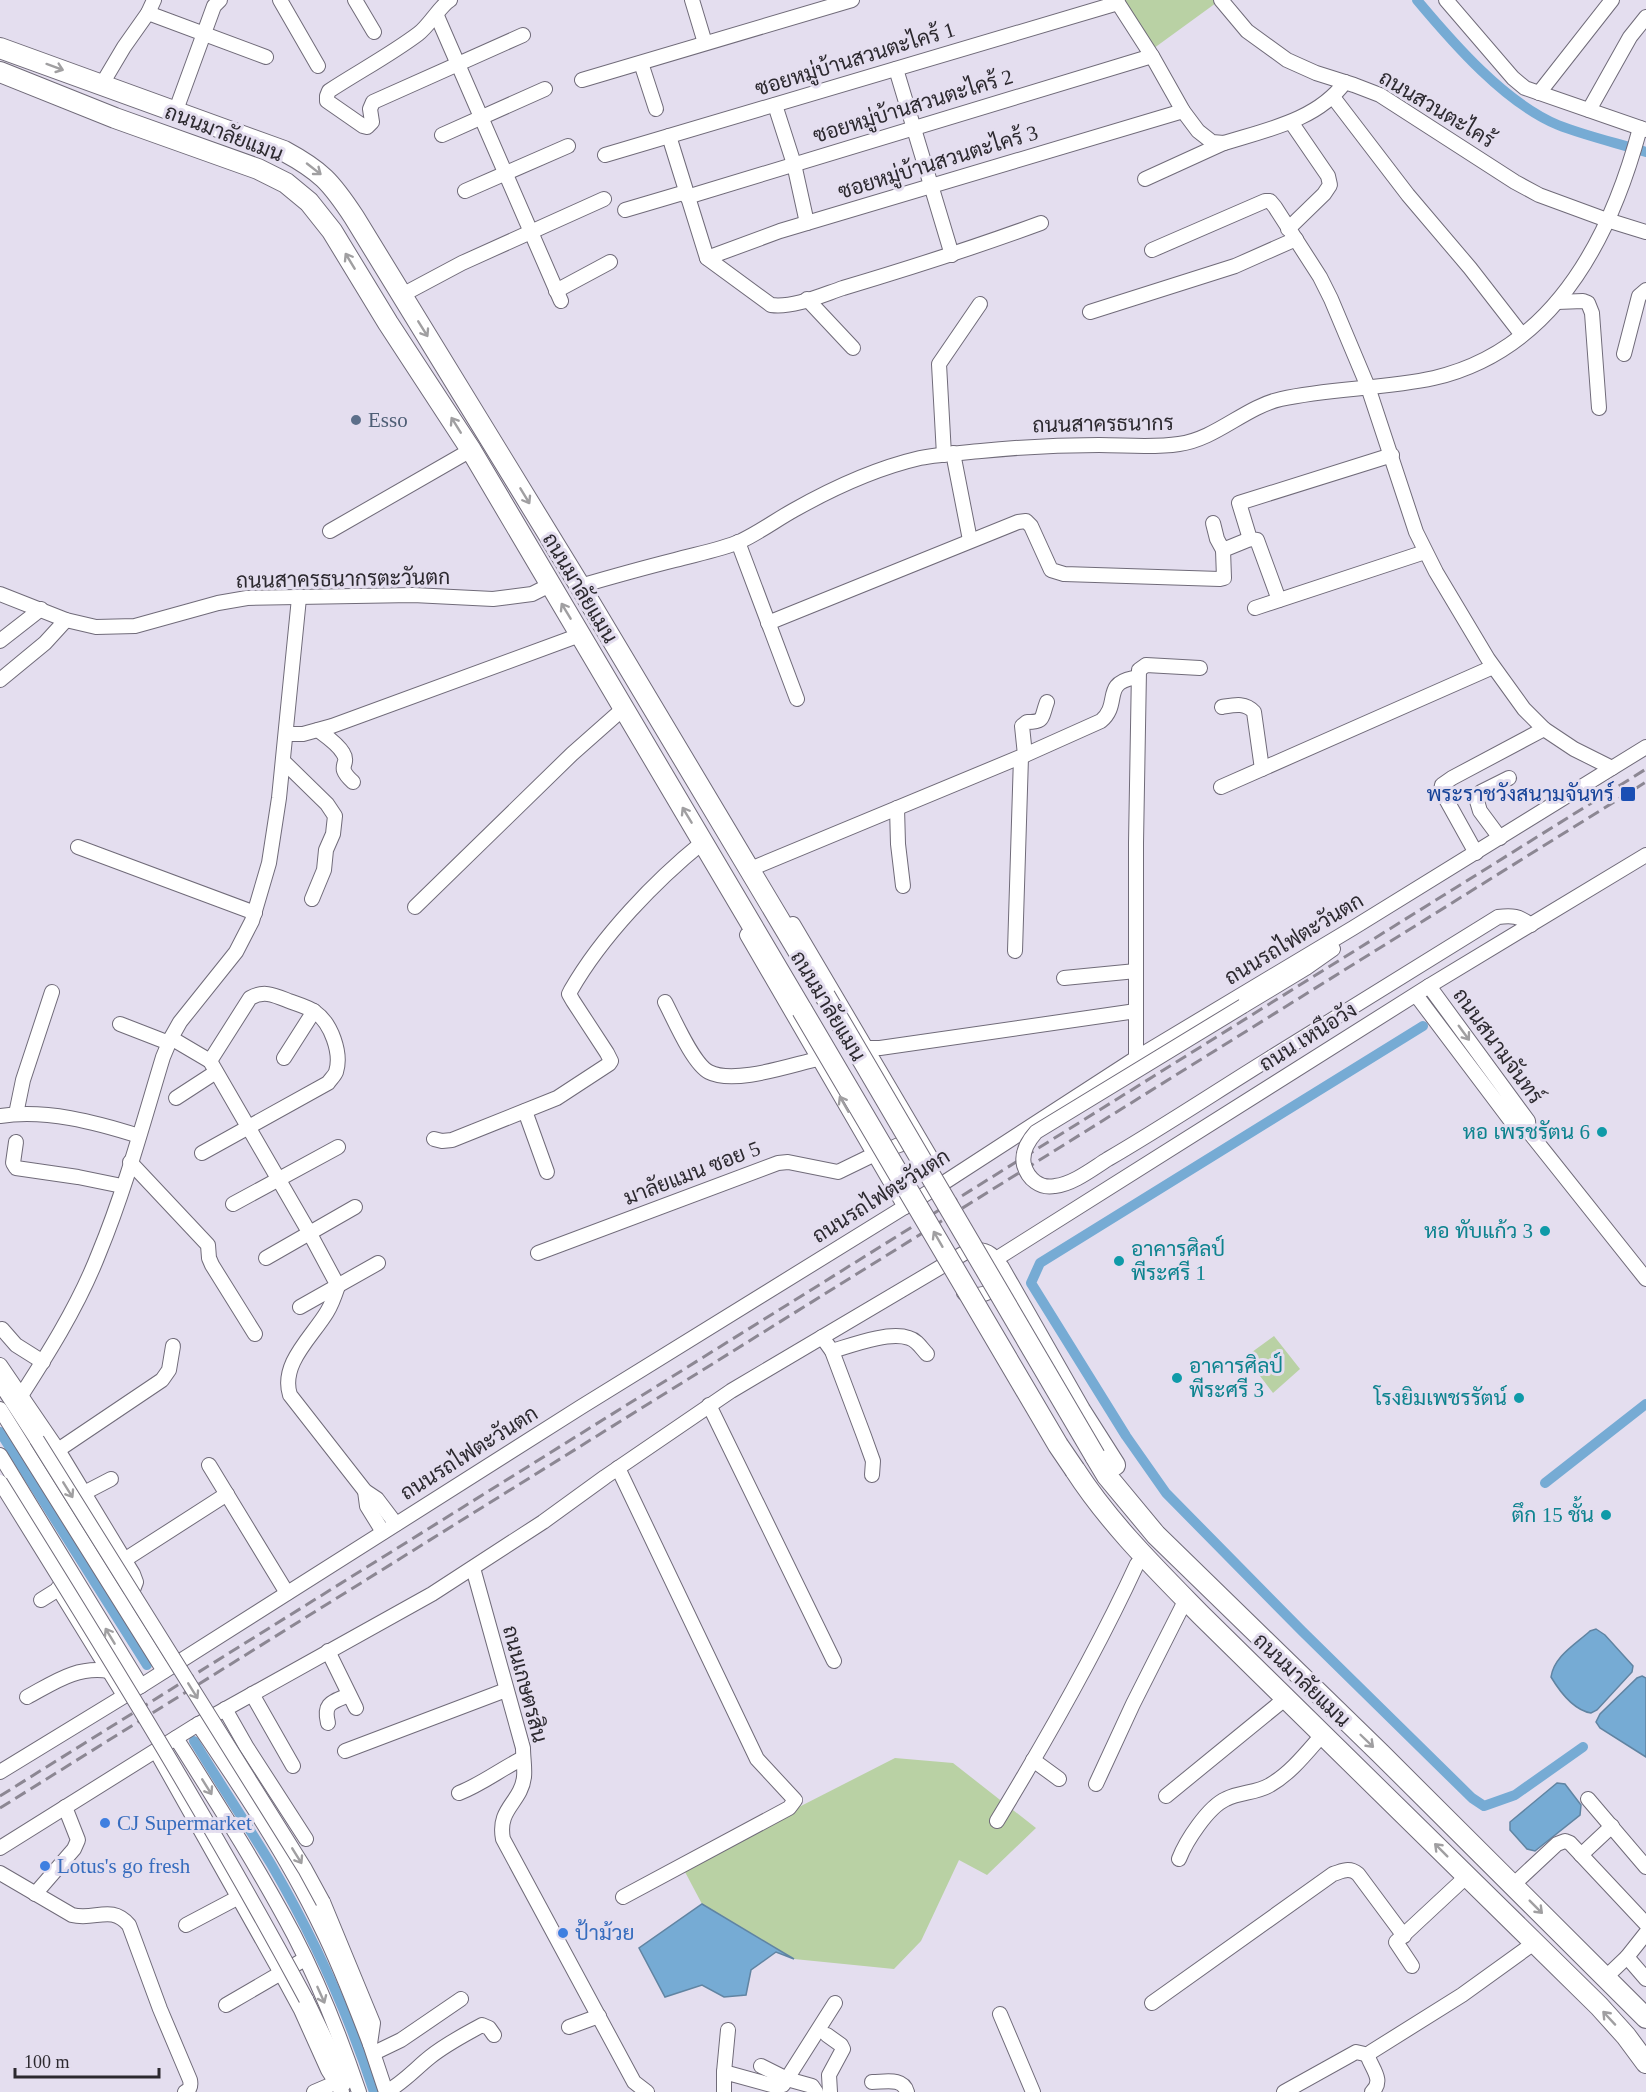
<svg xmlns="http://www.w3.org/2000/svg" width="1646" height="2092" font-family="'Times New Roman',Sarabun,serif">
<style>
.green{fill:#b9d1a4}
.water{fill:#76abd4;stroke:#6084a2;stroke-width:1.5}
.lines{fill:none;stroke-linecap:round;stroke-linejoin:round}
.canal{stroke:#76abd4;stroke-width:10}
.minor-casing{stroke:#706b79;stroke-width:16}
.highway-casing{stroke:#706b79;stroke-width:22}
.minor{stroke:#fff;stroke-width:14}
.highway{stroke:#fff;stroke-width:20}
.rail{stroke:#8c8793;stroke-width:3;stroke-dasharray:12 6;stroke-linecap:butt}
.minor-bridge-casing{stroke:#706b79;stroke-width:16;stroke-linecap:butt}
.highway-bridge-casing{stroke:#706b79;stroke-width:22;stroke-linecap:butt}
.minor-bridge{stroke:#fff;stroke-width:14}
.highway-bridge{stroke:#fff;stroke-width:20}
.oneway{stroke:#a09fa1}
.service-dot{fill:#5c6f8a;stroke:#e4deef;stroke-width:2}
.transit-dot{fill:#1a4fb4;stroke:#e4deef;stroke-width:2}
.culture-dot{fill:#0f9aa8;stroke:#e4deef;stroke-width:2}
.shop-dot{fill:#3f7fe0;stroke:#e4deef;stroke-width:2}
.labels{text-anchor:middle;stroke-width:6;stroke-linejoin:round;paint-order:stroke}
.street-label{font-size:21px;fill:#2c292f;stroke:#e4deef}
.service-label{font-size:21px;fill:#4e5e75;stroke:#e4deef;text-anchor:start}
.transit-label{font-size:21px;fill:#164399;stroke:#e4deef;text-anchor:end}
.culture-label{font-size:21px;fill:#0d838f;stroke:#e4deef;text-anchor:end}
.shop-label{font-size:21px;fill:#366cbe;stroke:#e4deef;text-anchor:start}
</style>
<rect width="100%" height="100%" fill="#e4deef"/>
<g class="green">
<polygon points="1119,0 1213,0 1216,3 1150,51"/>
<polygon points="1274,1336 1300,1369 1273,1393 1257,1372 1251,1374 1241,1360"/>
<polygon points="895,1758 953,1763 1036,1828 987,1875 959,1860 921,1941 894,1969 794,1959 702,1904 684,1870 797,1808"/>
</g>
<g class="water">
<path d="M1596,1629L1605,1635L1633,1666L1632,1672L1597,1710L1591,1713C1573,1710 1560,1692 1551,1677C1554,1656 1576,1644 1590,1631Z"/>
<polygon points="1642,1676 1646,1678 1646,1757 1600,1728 1596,1722 1600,1714 1637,1678"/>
<polygon points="1557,1783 1565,1784 1581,1805 1580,1815 1535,1851 1527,1849 1510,1830 1510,1822"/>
<polygon points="702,1904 794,1959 776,1952 751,1970 746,1995 724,1997 702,1985 665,1997 639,1948"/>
</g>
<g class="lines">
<g class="canal">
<path d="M1417,0C1453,43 1505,103 1558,125C1586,136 1617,143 1646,152"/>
<polyline points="1423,1026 1040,1263 1031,1283 1126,1436 1166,1493 1302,1631 1472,1798 1484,1806 1515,1795 1583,1747"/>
<polyline points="0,1432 147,1665"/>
<polyline points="1545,1483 1646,1404"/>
<path d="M194,1741C219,1782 246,1823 271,1864C313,1936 348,2013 374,2092"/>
</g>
<defs>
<g id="minor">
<polyline points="280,0 318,66"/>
<polyline points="355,0 374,32"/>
<path d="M450,0C440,6 429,26 418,34C390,55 358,72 329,91L327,96V101L363,126L367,127L372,122L370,109L373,102L523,35"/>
<polyline points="692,0 705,43"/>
<path d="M1116,0L1152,56L1183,111L1198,131L1212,142L1224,143C1266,130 1318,120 1345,82"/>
<polyline points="1221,0 1247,31 1287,60 1316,73 1354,85 1380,95 1515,182 1539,195 1607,220 1646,232"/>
<polyline points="1446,0 1513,78 1525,88 1646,130"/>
<polyline points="148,13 266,57"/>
<polyline points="437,16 561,301"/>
<polyline points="641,63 656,109"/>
<polyline points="896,69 952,255"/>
<polyline points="582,80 852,0"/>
<polyline points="102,84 124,47 148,13 154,0"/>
<polyline points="1539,93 1612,0"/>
<polyline points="1333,97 1408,195 1470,268 1522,335"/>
<polyline points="775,105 794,164 807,223"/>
<polyline points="176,110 214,6 220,0"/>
<polyline points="1589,110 1630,37 1646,17"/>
<polyline points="442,135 545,89"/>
<path d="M669,136L707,258L771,305C794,308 822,295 843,288C910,268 976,247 1041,223"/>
<polyline points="605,155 1118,3"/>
<polyline points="1145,179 1224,143"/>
<polyline points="465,191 568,146"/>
<polyline points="687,197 1152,56"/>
<polyline points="625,210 686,192"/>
<polyline points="1288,229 1324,194 1330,185 1328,176 1291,122"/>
<polyline points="1152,250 1265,201 1270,201 1275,207 1320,277 1331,299 1368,387 1416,532 1436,572 1488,659 1524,709 1544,729 1574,749 1612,768"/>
<polyline points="707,258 780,231 1183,111"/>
<polyline points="556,291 610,262"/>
<polyline points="402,295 462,263 604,199"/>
<polyline points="807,299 853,348"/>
<polyline points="1557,302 1583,301 1588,303 1592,313 1599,408"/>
<polyline points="1090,312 1235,266 1296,239"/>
<polyline points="1624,354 1639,296 1646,290"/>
<polyline points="953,453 970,540"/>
<polyline points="944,455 939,364 980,304"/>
<polyline points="1213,523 1217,539 1223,550"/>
<polyline points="330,531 471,450"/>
<polyline points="738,542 797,699"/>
<path d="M580,586C611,577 643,568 675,560C697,554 720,550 741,541C760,532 776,520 794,510C833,488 877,468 920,458C940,454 961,453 981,451C1021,447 1059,445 1099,445C1125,445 1153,448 1179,444C1216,439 1245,407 1281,399C1331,388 1384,389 1434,378C1554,350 1611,237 1640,128"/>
<polyline points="0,594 66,620 96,627 135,626 218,603 247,598 413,595 493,599 532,594 550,585"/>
<polyline points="1279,600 1257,540 1250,539 1239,503 1392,455"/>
<polyline points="1255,608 1425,552"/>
<polyline points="768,623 1018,522 1026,521 1031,526 1051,570 1064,574 1220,579 1224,578 1223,550 1250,539"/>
<polyline points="0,641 41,609"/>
<polyline points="0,680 45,643 66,620"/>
<path d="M1222,707C1234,705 1245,702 1254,712L1262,769"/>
<path d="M318,730C326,736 338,744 343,753C351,765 334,765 353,782"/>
<polyline points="286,734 303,734 332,726 580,635"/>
<path d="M1025,755L1022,726L1027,722C1045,722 1041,718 1047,702"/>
<polyline points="283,761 327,804 335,816 333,834 326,850 324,870 312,899"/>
<polyline points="1221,787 1493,667"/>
<polyline points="897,808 898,844 903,886"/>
<polyline points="1500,838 1480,811 1477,801 1481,792 1509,778"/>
<polyline points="78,847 255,913"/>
<polyline points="1476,853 1441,790 1442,785 1452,778 1544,729"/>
<path d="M748,870L1025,755L1101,721C1121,704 1102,684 1133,678"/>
<polyline points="415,907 572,754 624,708"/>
<polyline points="793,924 934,1163"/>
<polyline points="747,935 905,1207"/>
<polyline points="1015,951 1021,757"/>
<polyline points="1064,978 1136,971"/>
<polyline points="1416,995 1517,1129 1529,1132 1528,1121 1429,986"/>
<path d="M665,1002C674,1019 693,1064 709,1072C734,1085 791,1065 818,1059"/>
<polyline points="1243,1006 1306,968 1333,949"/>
<polyline points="120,1024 169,1043"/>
<path d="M171,1038L210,1061L309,1232L338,1286C335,1295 332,1304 327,1312C312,1337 280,1364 290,1395L365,1491L377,1499L396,1524"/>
<polyline points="868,1048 880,1048 1136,1011"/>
<path d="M1272,1057L1498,917C1512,915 1519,916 1531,925"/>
<polyline points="284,1058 314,1011"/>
<polyline points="1136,1058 1136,843 1139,670 1146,665 1200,668"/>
<polyline points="176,1098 216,1072"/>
<polyline points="525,1111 547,1172"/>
<polyline points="16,1114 23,1080 52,992"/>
<path d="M0,1116C46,1109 95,1122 139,1136"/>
<polyline points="1529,1132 1646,1279"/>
<path d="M434,1139L442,1141L452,1140L557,1098L609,1064L611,1061L607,1053L573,1001L569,994L571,990C602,936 655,881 703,842"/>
<polyline points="16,1142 13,1163 16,1168 78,1177 122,1186"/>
<path d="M202,1153L328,1083C330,1080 335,1075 336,1072C342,1053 331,1023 315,1012C308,1007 297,1004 289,1001C274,995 264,990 250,998L210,1061"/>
<path d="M881,1159C888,1146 905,1142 918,1142"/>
<polyline points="130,1162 208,1245 209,1258 212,1265 255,1334"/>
<polyline points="233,1204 338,1147"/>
<polyline points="538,1253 778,1163 788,1162 838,1172 873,1155"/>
<polyline points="266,1258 355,1207"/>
<polyline points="996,1259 1429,986 1646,855"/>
<polyline points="300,1307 378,1263"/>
<polyline points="2,1329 16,1345 43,1362"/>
<polyline points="822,1337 832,1351 864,1436 873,1461 872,1475"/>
<path d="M832,1351C852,1345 889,1331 909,1338C917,1340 922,1349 927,1354"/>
<polyline points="0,1365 58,1450 133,1574 136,1582 129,1600"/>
<polyline points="0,1383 37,1440"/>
<path d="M15,1405C46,1357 78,1307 99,1253C125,1190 143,1123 163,1057L171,1038L180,1022L236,952L252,921L269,863L279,798L299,598"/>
<polyline points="709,1405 834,1661"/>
<polyline points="0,1409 164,1671"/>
<polyline points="58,1450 162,1380 169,1370 173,1346"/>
<polyline points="0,1455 141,1686"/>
<polyline points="209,1465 287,1593"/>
<polyline points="618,1468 757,1759 795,1800 789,1808 623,1897"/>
<polyline points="365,1491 367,1506 383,1532"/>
<polyline points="84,1493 111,1479"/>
<polyline points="118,1564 227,1494"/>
<path d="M473,1568L523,1748C523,1758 525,1768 524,1777C521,1803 497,1808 503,1839L634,2082L647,2092"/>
<polyline points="58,1588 122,1692"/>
<polyline points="41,1600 65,1585"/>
<polyline points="328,1651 356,1708"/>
<polyline points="252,1694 293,1766"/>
<path d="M27,1697C55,1682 76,1666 109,1671"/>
<polyline points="225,1709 246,1746 306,1839"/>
<path d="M328,1723C323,1703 332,1702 349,1695"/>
<path d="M198,1724C242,1789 287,1856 321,1927C340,1965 355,2005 370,2044"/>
<path d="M176,1738C217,1803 258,1867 294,1935C320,1985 341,2039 359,2092"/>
<polyline points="156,1751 281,1973 301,2010 328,2070 342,2092"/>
<polyline points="345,1751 506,1690"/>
<polyline points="1033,1760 1059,1779"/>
<polyline points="0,1772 144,1684 581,1407 945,1182 1136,1058 1353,928 1646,747"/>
<polyline points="1096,1784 1133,1704 1182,1607"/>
<path d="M459,1793C482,1784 501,1769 523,1758"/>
<polyline points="1166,1796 1286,1698"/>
<polyline points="1588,1799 1646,1867"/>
<path d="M997,1821C1048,1737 1096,1653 1137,1564"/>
<path d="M0,1848L195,1726L432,1594L543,1522L605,1477L731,1391L966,1252C1010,1238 1012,1307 964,1293"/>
<polyline points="1581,1855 1612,1826"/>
<path d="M1179,1859C1186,1841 1208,1807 1226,1799C1240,1792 1257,1793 1270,1785C1291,1773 1307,1752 1323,1734"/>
<path d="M0,1873L72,1915C95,1921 111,1904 129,1925L160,2009L190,2080C191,2085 191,2089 185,2092"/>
<polyline points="1513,1885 1557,1844 1565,1841 1570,1843 1646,1924"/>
<polyline points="35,1894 74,1849 78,1840 65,1807"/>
<polyline points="323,1902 373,2023 370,2044 386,2092"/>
<polyline points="186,1925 239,1897"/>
<polyline points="1646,1933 1627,1957 1646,1979"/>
<polyline points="1412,1966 1396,1942 1467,1876"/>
<polyline points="1606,1977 1627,1957"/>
<polyline points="306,1999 330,2049 344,2084"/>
<path d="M1152,2003L1333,1874C1343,1871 1349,1867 1358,1874L1404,1936"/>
<polyline points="226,2005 305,1959"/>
<polyline points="1000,2014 1033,2092"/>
<polyline points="569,2027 599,2016"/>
<polyline points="827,2035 841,2045 843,2049 829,2075 830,2092"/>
<polyline points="374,2053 401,2040 461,1999"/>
<polyline points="761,2066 787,2079 812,2086 816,2092"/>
<polyline points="724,2072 728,2030"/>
<path d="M872,2082C885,2082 903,2077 907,2092"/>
<polyline points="314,2092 342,2080"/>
<path d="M386,2092C403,2083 415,2069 430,2057C446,2044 464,2035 482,2025L489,2028L494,2035"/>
<polyline points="724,2092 724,2072 775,2086 783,2085 835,2003"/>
<polyline points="1284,2092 1356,2052 1369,2055"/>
<path d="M1372,2092C1384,2081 1373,2070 1368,2057L1371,2052L1462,1995L1534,1943"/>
</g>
<g id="highway">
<path d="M0,48L284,151C321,171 331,182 354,217L580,586L825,996"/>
<polyline points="0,72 115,118 258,169 286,183 309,202 332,231 388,323 471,450 802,1010"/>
<polyline points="999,1268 1080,1410 1115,1465"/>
<polyline points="1095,1456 1107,1476 1156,1535 1380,1753 1646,2018"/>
<path d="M1075,1470C1110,1524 1156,1569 1201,1615L1599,2006L1626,2036L1646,2063"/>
</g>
</defs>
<use href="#minor" class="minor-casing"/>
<use href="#highway" class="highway-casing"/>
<use href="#minor" class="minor"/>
<use href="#highway" class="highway"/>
<g class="rail">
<polyline points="0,1796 1646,769"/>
<polyline points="0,1808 1646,782"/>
</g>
<defs>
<g id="minor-bridge">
<path d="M1243,1006L1036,1132C1028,1141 1021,1152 1024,1165C1028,1179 1040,1189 1055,1186C1073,1184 1092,1169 1108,1159C1163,1127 1217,1091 1272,1057"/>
<polyline points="37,1440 305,1869 323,1902"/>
<path d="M0,1482C106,1652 211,1822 306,1999"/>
</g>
<g id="highway-bridge">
<polyline points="825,996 1095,1456"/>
<polyline points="802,1010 1058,1445 1075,1470"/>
</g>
</defs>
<use href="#minor-bridge" class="minor-bridge-casing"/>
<use href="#highway-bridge" class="highway-bridge-casing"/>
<use href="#minor-bridge" class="minor-bridge"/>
<use href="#highway-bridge" class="highway-bridge"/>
</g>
<defs><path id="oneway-shaft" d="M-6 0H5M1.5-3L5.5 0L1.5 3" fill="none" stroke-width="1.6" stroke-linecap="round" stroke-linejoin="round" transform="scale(1.5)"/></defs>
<g class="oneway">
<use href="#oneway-shaft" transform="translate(55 67) rotate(20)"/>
<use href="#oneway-shaft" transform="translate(314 169) rotate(38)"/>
<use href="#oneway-shaft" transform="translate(350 261) rotate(-121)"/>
<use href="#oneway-shaft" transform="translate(423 329) rotate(58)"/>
<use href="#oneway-shaft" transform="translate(456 425) rotate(-122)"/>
<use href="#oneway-shaft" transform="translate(525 496) rotate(59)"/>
<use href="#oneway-shaft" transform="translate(566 611) rotate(-121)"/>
<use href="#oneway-shaft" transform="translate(687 815) rotate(-121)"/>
<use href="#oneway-shaft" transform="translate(1464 1033) rotate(54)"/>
<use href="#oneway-shaft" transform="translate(844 1104) rotate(-120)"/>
<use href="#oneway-shaft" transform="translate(938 1239) rotate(-120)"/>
<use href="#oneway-shaft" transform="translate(68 1490) rotate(58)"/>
<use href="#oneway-shaft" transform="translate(110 1636) rotate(-121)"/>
<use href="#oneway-shaft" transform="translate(193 1691) rotate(58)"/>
<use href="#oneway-shaft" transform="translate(1367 1741) rotate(44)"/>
<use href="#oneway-shaft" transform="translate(207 1787) rotate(58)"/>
<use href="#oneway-shaft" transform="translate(1441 1850) rotate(-135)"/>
<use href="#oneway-shaft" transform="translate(297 1856) rotate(58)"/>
<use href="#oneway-shaft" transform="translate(1536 1907) rotate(45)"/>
<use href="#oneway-shaft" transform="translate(321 1995) rotate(66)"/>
<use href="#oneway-shaft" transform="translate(1609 2018) rotate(-133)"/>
</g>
<circle class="service-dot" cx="356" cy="420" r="6"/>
<rect class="transit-dot" x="1620" y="786" width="16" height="16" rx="3"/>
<g class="culture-dot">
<circle cx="1602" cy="1132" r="6"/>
<circle cx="1545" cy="1231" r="6"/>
<circle cx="1119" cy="1261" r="6"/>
<circle cx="1177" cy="1378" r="6"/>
<circle cx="1519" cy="1398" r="6"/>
<circle cx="1606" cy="1515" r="6"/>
</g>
<g class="shop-dot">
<circle cx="105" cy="1823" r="6"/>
<circle cx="45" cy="1866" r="6"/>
<circle cx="563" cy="1933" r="6"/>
</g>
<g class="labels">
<g class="street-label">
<text transform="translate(855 59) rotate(-17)" y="7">ซอยหมู่บ้านสวนตะไคร้ 1</text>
<text transform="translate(913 106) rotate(-17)" y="7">ซอยหมู่บ้านสวนตะไคร้ 2</text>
<text transform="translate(1437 109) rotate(31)" y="7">ถนนสวนตะไคร้</text>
<text transform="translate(224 133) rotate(21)" y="7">ถนนมาลัยแมน</text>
<text transform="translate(938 162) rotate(-17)" y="7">ซอยหมู่บ้านสวนตะไคร้ 3</text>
<text transform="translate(1103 424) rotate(-1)" y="7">ถนนสาครธนากร</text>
<text transform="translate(343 579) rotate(-1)" y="7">ถนนสาครธนากรตะวันตก</text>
<text transform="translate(580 588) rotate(59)" y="7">ถนนมาลัยแมน</text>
<text transform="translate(1294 939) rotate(-31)" y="7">ถนนรถไฟตะวันตก</text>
<text transform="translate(828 1006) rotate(59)" y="7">ถนนมาลัยแมน</text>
<text transform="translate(1308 1037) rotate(-32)" y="7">ถนน เหนือวัง</text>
<text transform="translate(1498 1046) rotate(54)" y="7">ถนนสนามจันทร์</text>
<text transform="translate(692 1173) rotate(-21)" y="7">มาลัยแมน ซอย 5</text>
<text transform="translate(881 1196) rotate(-32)" y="7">ถนนรถไฟตะวันตก</text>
<text transform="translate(469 1453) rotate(-32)" y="7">ถนนรถไฟตะวันตก</text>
<text transform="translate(1302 1680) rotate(44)" y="7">ถนนมาลัยแมน</text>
<text transform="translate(525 1684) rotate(75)" y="7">ถนนเกษตรสิน</text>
</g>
<g class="service-label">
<text x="368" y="427">Esso</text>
</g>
<g class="transit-label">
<text x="1614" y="801">พระราชวังสนามจันทร์</text>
</g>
<g class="culture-label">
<text x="1590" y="1139">หอ เพรชรัตน 6</text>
<text x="1533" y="1238">หอ ทับแก้ว 3</text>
<text x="1131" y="1256" text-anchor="start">อาคารศิลป์<tspan x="1131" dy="24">พีระศรี 1</tspan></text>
<text x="1189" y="1373" text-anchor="start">อาคารศิลป์<tspan x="1189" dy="24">พีระศรี 3</tspan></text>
<text x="1507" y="1405">โรงยิมเพชรรัตน์</text>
<text x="1594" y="1522">ตึก 15 ชั้น</text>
</g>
<g class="shop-label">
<text x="117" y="1830">CJ Supermarket</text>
<text x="57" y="1873">Lotus's go fresh</text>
<text x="575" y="1940">ป้าม้วย</text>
</g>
</g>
<path d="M15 2068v9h144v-9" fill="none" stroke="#2c292f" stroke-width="3"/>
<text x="24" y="2068" font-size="18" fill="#2c292f" stroke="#e4deef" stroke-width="4.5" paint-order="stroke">100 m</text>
</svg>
